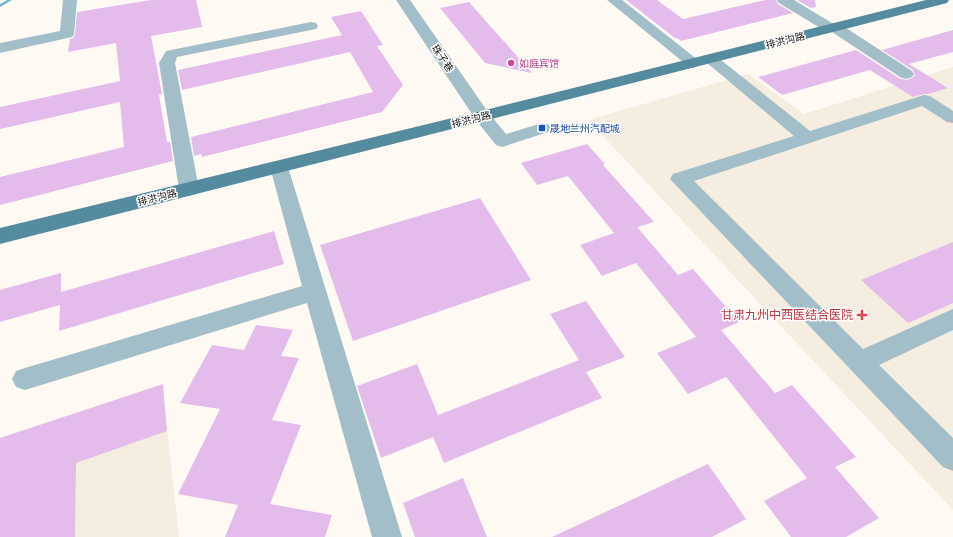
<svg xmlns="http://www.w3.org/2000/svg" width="953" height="537" font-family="'PT Serif','Noto Sans SC',serif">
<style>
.built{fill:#f5eddf}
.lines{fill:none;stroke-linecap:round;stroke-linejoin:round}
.stream{fill:#7bb3d5;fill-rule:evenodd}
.building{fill:#e4bceb}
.minor{fill:#a2bec9;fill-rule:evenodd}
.major{fill:#548b9f;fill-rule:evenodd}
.hotel-dot{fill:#d1479c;stroke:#fff;stroke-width:1.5}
.transit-dot{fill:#1a4fb4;stroke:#fff;stroke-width:1.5}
.health-dot{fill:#e0444e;stroke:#fff;stroke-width:1.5}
.labels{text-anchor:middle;stroke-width:3;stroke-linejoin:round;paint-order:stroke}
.far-street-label{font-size:10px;fill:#181614;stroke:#fff}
.far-hotel-label{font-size:10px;fill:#b23c85;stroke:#fff;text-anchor:start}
.far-transit-label{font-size:10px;fill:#164399;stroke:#fff;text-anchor:start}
.health-label{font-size:12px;fill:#be3a42;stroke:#fff;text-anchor:end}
</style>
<rect width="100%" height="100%" fill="#fef9f2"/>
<g class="built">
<polygon points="953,67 953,510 588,120 748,74 804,114"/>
<polygon points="165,411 179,537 0,537 0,462"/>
</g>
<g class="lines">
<polygon class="stream" points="7,0 12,0 0,7 0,4"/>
</g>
<g class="building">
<polygon points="151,0 196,0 202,27 151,36 162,94 159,95 167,142 170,142 173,161 0,205 0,177 124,147 120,102 0,129 0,107 120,81 116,43 68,52 70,39 73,38 75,34 77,12"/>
<polygon points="626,0 657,0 683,19 765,0 776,0 778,4 793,13 681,41 677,38 675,38"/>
<polygon points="797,0 815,0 816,7 811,8"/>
<polygon points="469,2 532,73 485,63 440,8"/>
<polygon points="361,11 383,45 377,46 403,85 382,112 202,157 201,154 194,156 191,137 373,92 350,52 182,90 178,70 342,35 331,17"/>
<polygon points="953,30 953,52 909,64 948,88 928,94 924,94 913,97 870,70 782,95 758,77 856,50 899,78 906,80 912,78 915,75 913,70 882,50"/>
<polygon points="587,144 605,164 603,165 654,222 637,227 678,275 693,269 739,322 721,330 775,393 792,385 856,457 835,467 879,518 846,537 791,537 764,501 807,478 726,377 688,394 657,353 696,337 636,263 602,276 580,245 614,233 568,176 537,185 521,163"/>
<polygon points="480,198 531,280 353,341 320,245"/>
<polygon points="274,231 284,264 59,331 60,305 0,322 0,290 61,273 61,292"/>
<polygon points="953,242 953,303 908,323 861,280"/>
<polygon points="586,301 625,357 586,372 602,398 444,463 433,437 381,458 357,386 417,364 438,415 579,360 550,314"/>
<polygon points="256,325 293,330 281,356 299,358 272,420 301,425 270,504 332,515 325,537 225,537 238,505 178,494 220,409 180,403 212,345 244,350"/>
<polygon points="163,384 167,431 76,463 75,537 0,537 0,438"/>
<polygon points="708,464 746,519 712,537 552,537"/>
<polygon points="463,478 487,537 415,537 403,503"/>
</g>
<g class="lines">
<g class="minor">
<polygon points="63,0 77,0 74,34 72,37 0,53 0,43 60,31"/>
<polygon points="396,0 410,0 488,112 506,134 542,123 548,124 551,128 548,132 502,147 496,145 476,120"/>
<polygon points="607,0 622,0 698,60 701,63 698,66 693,68 688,66"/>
<polygon points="777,0 794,0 832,23 840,24 912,71 914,74 912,77 906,79 900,77 832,32 825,31 779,3"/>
<polygon points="311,22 316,23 318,26 316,29 177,57 175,63 199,189 196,194 189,196 182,194 179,189 159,63 166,51"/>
<polygon points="711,54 716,56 810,131 924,95 930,96 953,111 953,123 947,122 922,106 694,181 863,349 953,309 953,330 879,365 953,438 953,471 943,467 670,179 673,174 794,136 706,62 703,59 706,56"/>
<polygon points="279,161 286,163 288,167 402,537 372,537 307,303 25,390 16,387 12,379 16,371 25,368 302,286 270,167 272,163"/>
</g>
<polygon class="major" points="926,0 949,0 947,3 0,244 0,228 481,111"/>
</g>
<circle class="hotel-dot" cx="511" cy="63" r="4"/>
<rect class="transit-dot" x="538" y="124" width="8" height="8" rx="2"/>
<path class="health-dot" d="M860 309h4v4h4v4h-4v4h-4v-4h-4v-4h4z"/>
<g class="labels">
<g class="far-street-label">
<text transform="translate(785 40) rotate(-14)" y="4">排洪沟路</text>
<text transform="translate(443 58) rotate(56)" y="4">珠子巷</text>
<text transform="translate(471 119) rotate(-14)" y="4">排洪沟路</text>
<text transform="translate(157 197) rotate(-14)" y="4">排洪沟路</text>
</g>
<g class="far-hotel-label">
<text x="519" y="67">如庭宾馆</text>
</g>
<g class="far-transit-label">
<text x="550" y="132">晟地兰州汽配城</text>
</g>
<g class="health-label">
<text x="853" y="319">甘肃九州中西医结合医院</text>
</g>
</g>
</svg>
